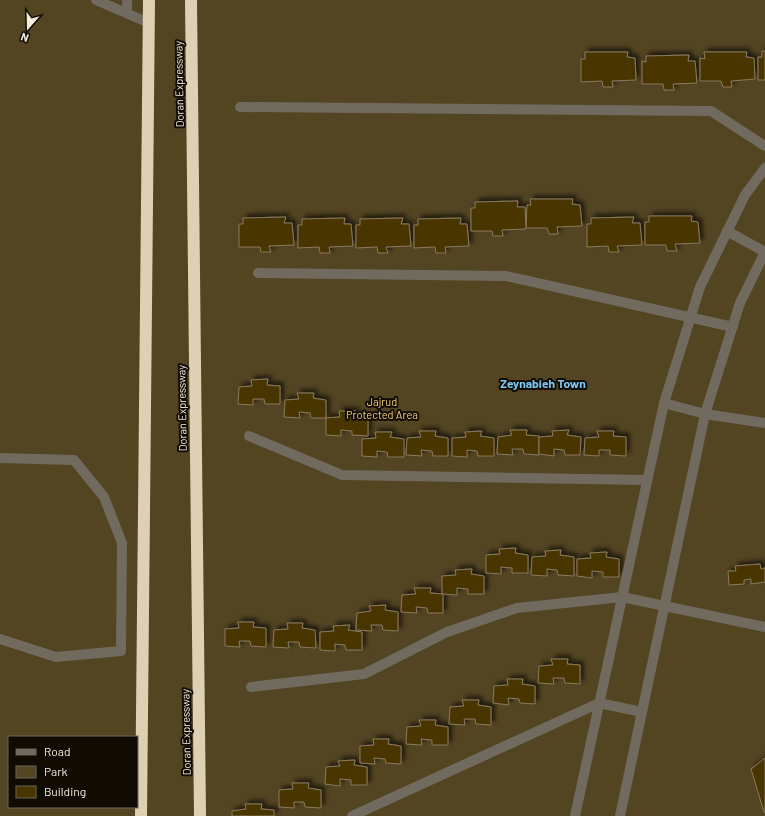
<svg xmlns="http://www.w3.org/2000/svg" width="765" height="816" font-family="Barlow,sans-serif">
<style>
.green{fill:#534422;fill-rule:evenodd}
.building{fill:#483500;stroke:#887b5f;filter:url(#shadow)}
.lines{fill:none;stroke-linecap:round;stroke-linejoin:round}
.lane{stroke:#716b5f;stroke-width:10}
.street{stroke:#716b5f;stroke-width:10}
.highway{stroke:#ded1b3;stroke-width:12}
.labels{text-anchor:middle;stroke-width:4;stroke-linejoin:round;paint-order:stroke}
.street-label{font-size:11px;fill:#f3ecdd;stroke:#110c03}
.park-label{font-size:11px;fill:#f7d076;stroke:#110c03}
.neighbourhood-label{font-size:12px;font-weight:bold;fill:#7ec9f8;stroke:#110c03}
</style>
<defs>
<filter id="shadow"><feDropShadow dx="3.5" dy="-3.5" stdDeviation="2" flood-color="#0009"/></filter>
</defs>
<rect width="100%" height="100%" fill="#2d2208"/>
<path class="green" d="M0,0H765V816H0ZM9,737H137V807H9Z"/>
<g class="building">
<polygon points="762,51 765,51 765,80 758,80 758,57 762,57"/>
<polygon points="585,52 628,52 627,57 635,58 636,80 612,81 613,87 603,87 602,81 581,82 581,59 585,59"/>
<polygon points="704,52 747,52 746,57 754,58 755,79 731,81 732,87 723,87 721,81 700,81 700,58 705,59"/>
<polygon points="689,55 688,61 695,61 697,83 673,84 674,90 664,90 663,84 642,84 642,61 646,62 646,56"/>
<polygon points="530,199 573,199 572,204 580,205 582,226 557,227 558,234 549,234 547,228 526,228 527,205 531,205"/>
<polygon points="518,201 517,207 525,207 526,229 502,230 503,236 493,236 492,231 471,231 471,208 475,208 475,202"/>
<polygon points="649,216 692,216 691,221 698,222 700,243 675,244 677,251 667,251 666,245 645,245 645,222 649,222"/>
<polygon points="286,217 284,223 292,223 294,245 269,246 271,252 261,252 260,247 239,247 239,224 243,224 243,218"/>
<polygon points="634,217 632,223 640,223 642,245 617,246 619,252 609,252 608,246 587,247 587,224 591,224 591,218"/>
<polygon points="345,218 344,224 351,224 353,246 329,247 330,253 320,253 319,247 298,248 298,225 302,225 302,219"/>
<polygon points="403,218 401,224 409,224 411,246 386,247 388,253 378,253 377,247 356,248 356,225 360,225 360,219"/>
<polygon points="461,218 460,224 467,224 469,246 445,247 446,253 436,253 435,247 414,248 414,225 418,225 418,219"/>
<polygon points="268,379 267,385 280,386 280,404 265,404 264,399 253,399 253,405 238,404 239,387 252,386 251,380"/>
<polygon points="297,393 314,393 313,398 326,400 326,418 311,418 310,413 299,412 300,418 284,417 285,400 299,399"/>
<polygon points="339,411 356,411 354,416 368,417 368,436 352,435 352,431 341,430 341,436 326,435 326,418 340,417"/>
<polygon points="510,430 527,430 526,435 539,436 539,455 524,454 523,449 512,449 513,455 497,454 498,437 512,435"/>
<polygon points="569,430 567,435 581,437 580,455 565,455 564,450 554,449 554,456 539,454 539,437 553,436 552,431"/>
<polygon points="419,431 436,431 435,436 448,438 448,456 433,456 432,451 421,450 422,456 406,455 407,438 421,437"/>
<polygon points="482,431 480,436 494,438 494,456 478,456 477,451 467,450 467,457 452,456 452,438 466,437 465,432"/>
<polygon points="597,431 614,431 613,436 626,437 626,456 610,455 610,450 599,450 599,456 584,455 585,438 599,437"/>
<polygon points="375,432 392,432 390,437 404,439 404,457 388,457 387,452 377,451 377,457 362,456 362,439 376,438"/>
<polygon points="516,548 515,553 528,555 528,573 512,573 512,568 501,567 501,574 486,573 486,555 500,554 499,549"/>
<polygon points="561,550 560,555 574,557 574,576 558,575 557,570 547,569 547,576 531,575 532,557 546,556 545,551"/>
<polygon points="607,552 606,557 619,559 619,577 603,577 603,572 592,571 592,578 577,576 577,559 591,558 590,553"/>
<polygon points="760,564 761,569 765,568 765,582 751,584 751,579 744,580 744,584 729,585 728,571 736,571 735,566"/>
<polygon points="472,569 471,574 484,576 484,594 468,594 468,589 457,588 457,595 442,594 442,576 456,575 455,570"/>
<polygon points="414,588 431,588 430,593 443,594 443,613 428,613 427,608 416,607 417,613 401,612 402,595 416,594"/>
<polygon points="386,605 385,610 398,612 398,631 383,630 382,625 371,625 372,631 356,630 357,613 371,611 369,606"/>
<polygon points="238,622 254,622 253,627 266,628 266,647 251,646 250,641 239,641 240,647 225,646 225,629 239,628"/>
<polygon points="287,623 303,623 302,628 315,630 316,648 300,647 299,642 288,642 289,648 273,647 274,630 288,629"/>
<polygon points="350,625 348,630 362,632 362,650 346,650 345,645 335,644 335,651 320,650 320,632 334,631 333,626"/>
<polygon points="551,659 568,659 567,664 580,665 580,684 565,683 564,678 553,678 554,684 538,683 539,666 553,665"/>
<polygon points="507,679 523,679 522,684 535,686 535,704 520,703 519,699 508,698 509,705 493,703 494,686 508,685"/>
<polygon points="462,700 479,700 478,705 491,707 491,725 476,724 475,719 464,719 465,725 449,724 450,707 464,706"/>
<polygon points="419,720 436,720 435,725 448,727 448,745 432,745 432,740 421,739 422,745 406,744 407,727 421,726"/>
<polygon points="373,739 389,739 388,744 401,746 401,764 386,763 385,759 374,758 375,764 360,763 360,746 374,745"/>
<polygon points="765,758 765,813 764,812 751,769"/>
<polygon points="355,760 354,765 367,767 367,785 351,785 351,780 340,779 340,786 325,784 326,767 340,766 338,761"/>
<polygon points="292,783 309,783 308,788 321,790 321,808 305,807 304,802 294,802 294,808 279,807 279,790 293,789"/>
<polygon points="245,804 262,804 261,809 274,810 274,816 232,816 232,811 246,809"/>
</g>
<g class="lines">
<g class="lane">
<polyline points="96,0 149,23"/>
<polyline points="127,0 127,13"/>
<polyline points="0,458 74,460 104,497 122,543 121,651 56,657 0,639"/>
</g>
<g class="street">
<polyline points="240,107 711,111 765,146"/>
<polyline points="727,231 765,252"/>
<polyline points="258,273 506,276 733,327"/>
<polyline points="664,403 705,414 765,423"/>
<polyline points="249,436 342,475 647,480"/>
<polyline points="251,687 364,674 447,632 517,608 622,597 765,627"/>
<polyline points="352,816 599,703 642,712"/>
<polyline points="575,816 664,403 700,287 745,195 765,168"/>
<polyline points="620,816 705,414 740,303 765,252"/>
</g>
<g class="highway">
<polyline points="191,0 200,816"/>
<polyline points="141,816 149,0"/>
</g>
</g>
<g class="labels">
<g class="street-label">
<text transform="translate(179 84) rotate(-91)" y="4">Doran Expressway</text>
<text transform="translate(182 408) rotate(-91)" y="4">Doran Expressway</text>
<text transform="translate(186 732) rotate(-91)" y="4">Doran Expressway</text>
</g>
<g class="park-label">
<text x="382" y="406">Jajrud<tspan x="382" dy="13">Protected Area</tspan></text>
</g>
<g class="neighbourhood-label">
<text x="543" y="388">Zeynabieh Town</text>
</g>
</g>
<rect x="8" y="736" width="130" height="72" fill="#110c03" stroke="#6b665a"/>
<rect x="16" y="749" width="20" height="6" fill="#716b5f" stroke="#6b665a"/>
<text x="44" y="756" font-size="12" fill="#f3ecdd">Road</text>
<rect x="16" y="766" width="20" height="12" fill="#534422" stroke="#6b665a"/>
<text x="44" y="776" font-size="12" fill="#f3ecdd">Park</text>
<rect x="16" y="786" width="20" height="12" fill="#483500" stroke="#6b665a"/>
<text x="44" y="796" font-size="12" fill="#f3ecdd">Building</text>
<g transform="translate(28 28) rotate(200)" stroke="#110c03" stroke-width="3" paint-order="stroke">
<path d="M0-3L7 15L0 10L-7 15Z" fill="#f3ecdd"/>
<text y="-6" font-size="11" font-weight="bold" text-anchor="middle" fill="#f3ecdd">N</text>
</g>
</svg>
